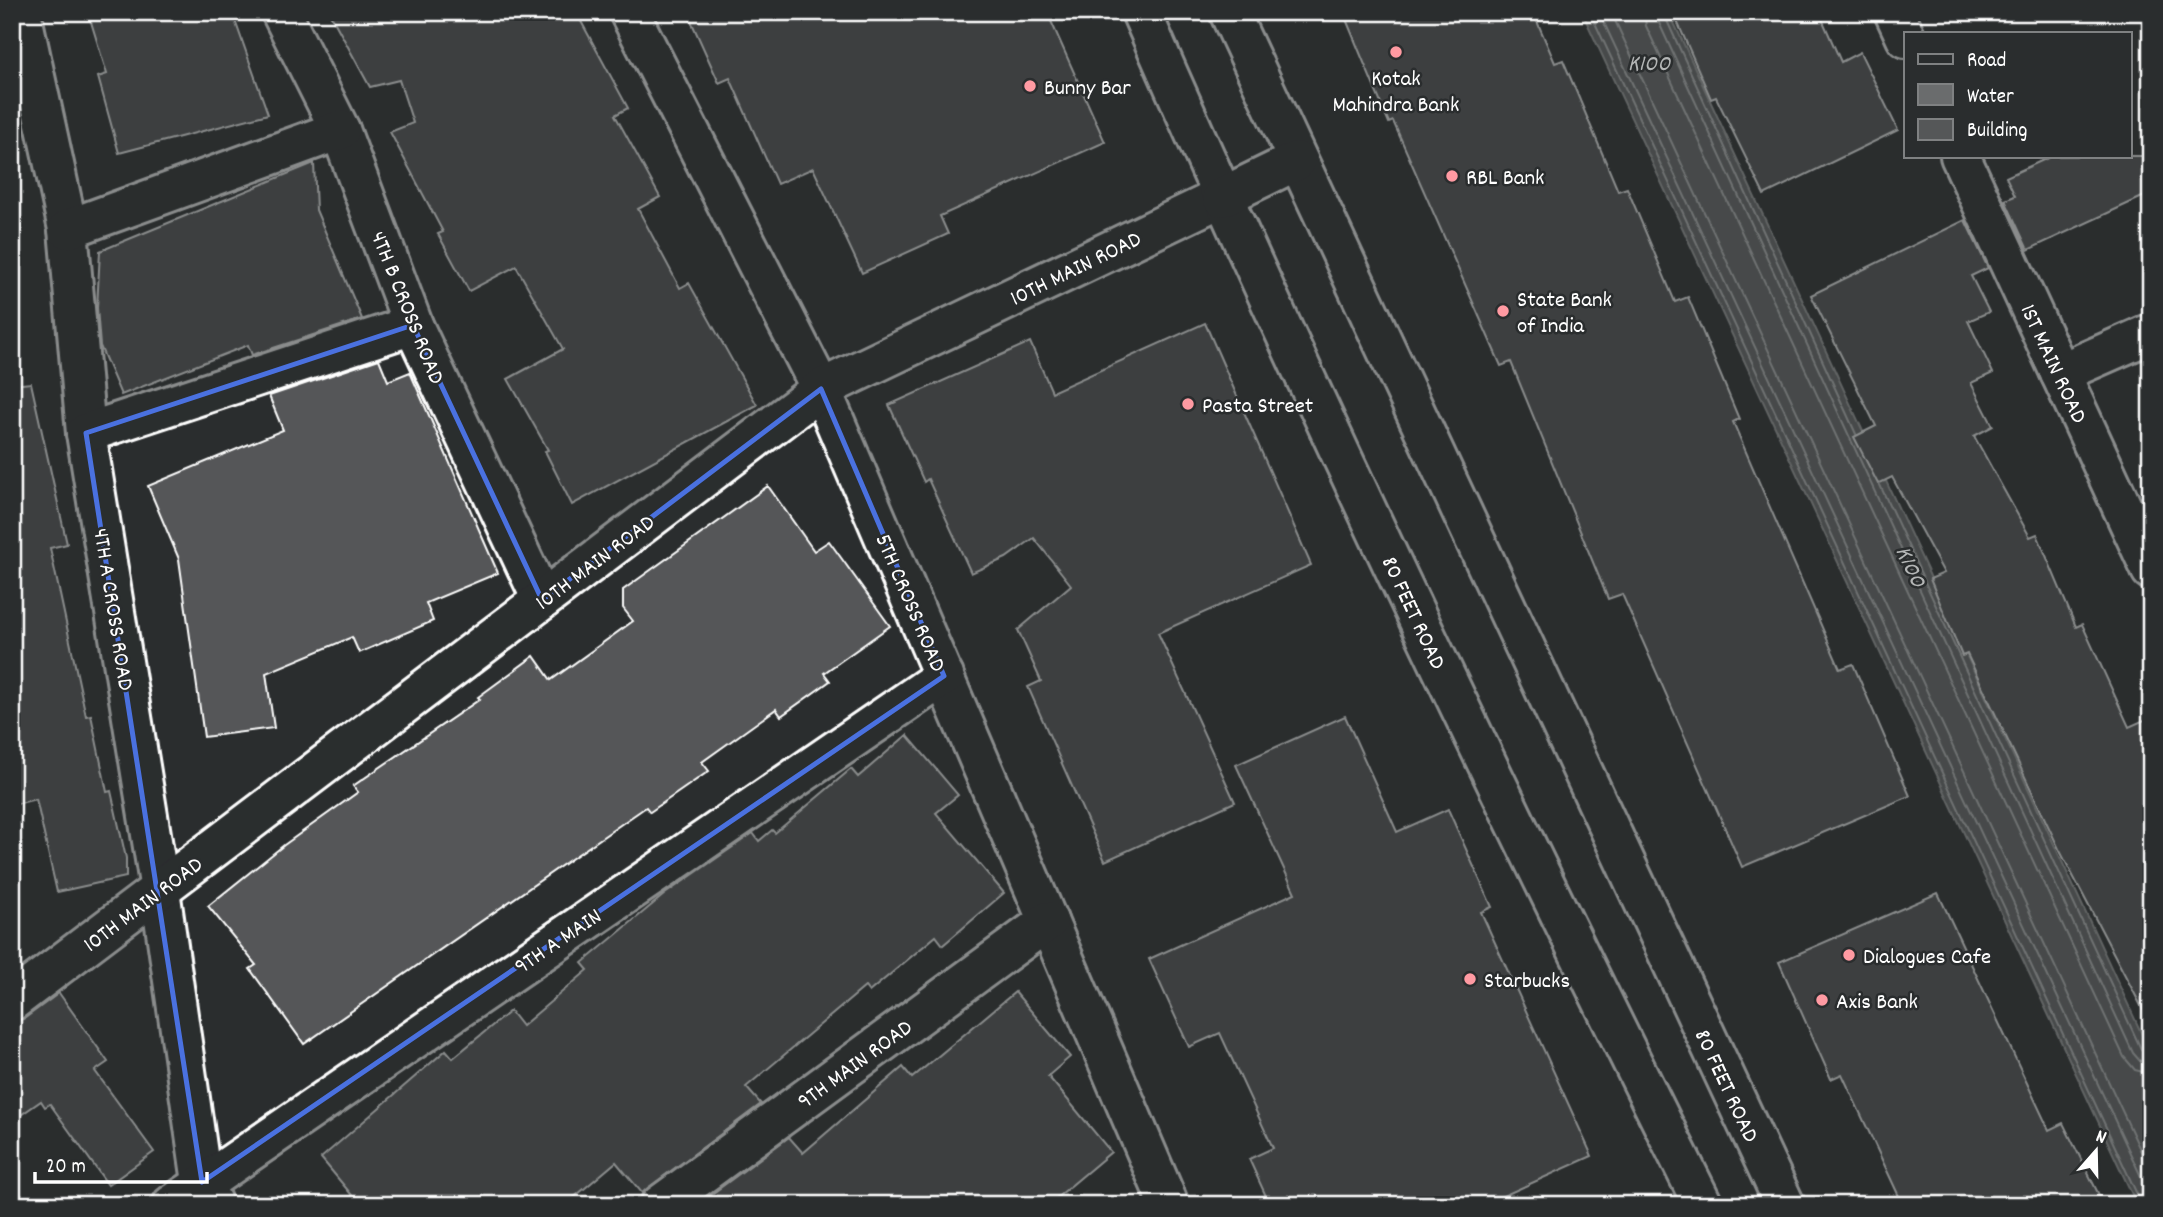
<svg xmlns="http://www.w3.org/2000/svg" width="2163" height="1217" font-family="Dekko,sans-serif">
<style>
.water{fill:#6a6c6d;stroke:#a6a7a7;stroke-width:2}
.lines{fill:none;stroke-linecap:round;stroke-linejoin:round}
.shore{stroke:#c3c4c5;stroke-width:2}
.building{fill:#555758;stroke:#fff;stroke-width:2}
.street-casing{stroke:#fff;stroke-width:44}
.secondary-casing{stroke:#fff;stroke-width:44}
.street{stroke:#2a2d2e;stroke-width:38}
.secondary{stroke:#2a2d2e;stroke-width:38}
.marked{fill:none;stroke:#4a71e0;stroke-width:5;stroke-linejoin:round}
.poi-dot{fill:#ff9aa2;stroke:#2a2d2e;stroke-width:2.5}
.labels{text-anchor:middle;stroke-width:5;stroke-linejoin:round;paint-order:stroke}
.poi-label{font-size:23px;fill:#fff;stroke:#2a2d2e;text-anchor:start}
.street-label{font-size:23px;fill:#fff;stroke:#2a2d2e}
.water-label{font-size:24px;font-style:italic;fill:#b4b6b6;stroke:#2a2d2e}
</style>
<rect width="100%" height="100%" fill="#2a2d2e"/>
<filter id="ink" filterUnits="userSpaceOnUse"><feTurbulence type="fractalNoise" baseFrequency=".0143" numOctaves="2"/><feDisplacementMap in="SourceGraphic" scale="14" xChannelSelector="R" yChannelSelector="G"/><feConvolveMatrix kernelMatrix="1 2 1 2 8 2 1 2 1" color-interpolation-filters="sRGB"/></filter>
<g filter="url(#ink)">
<polygon class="water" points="1582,12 1669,12 2151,1054 2151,1205 2137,1205"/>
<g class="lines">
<g class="shore">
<polyline points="1590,12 2142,1205"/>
<polyline points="1599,12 2151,1198"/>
<polyline points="1611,12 2151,1173"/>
<polyline points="1644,12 1646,26 2124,1057 2135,1070 2151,1074"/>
<polyline points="1654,12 2133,1053 2140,1061 2151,1063"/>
<polyline points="1663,12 1856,434"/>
<polyline points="1880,485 2141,1049 2151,1054"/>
</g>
</g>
<g class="building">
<polygon points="88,12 232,12 268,114 119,153 98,77 107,74"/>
<polygon points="329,12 576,12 628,108 615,115 660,197 638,209 680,288 689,283 757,405 572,505 545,451 548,450 508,379 563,349 516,266 469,291 438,234 443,232 390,132 413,123 399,80 370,87"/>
<polygon points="687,12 1047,12 1105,142 940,216 948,234 862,273 813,168 777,184 730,78 719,83"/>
<polygon points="1343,12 1533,12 1555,63 1563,60 1618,191 1627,188 1675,302 1688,297 1739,419 1733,422 1840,669 1853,664 1910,796 1742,867 1622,594 1608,599 1511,362 1501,366 1393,121 1389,123"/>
<polygon points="1673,12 1819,12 1841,62 1860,52 1898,130 1764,195 1716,97 1711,99"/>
<polygon points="2052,156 2151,156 2151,193 2028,250 2005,200 2015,196 2006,177"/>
<polygon points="314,163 316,210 362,319 252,355 248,345 121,395 100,346 97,308 100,251"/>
<polygon points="1965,220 1988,268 1971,276 1989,312 1968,321 1993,373 1971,383 1993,426 1974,436 2030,537 2037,534 2076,627 2082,624 2129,727 2151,717 2151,1025 2059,849 1967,654 1962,656 1930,579 1944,573 1892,477 1878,484 1854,437 1876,426 1811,295"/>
<polygon points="1205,323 1311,565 1158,633 1235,802 1105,861 1028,687 1041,681 1018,630 1071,585 1034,538 1006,558 971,573 928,479 924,482 889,405 1030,342 1052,392"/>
<polygon points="379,359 388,381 410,372 498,573 426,603 433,621 359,653 352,637 266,673 274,728 204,737 179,559 148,486 283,430 269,396"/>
<polygon points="31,383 67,544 50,548 86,716 91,715 107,792 111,791 126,858 126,877 57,892 36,799 12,805 12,385"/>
<polygon points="768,486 814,551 829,541 890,626 824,673 830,681 781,716 776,709 702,762 709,771 650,812 646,807 304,1044 250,969 256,965 208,906 284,845 358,792 353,786 480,699 478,697 534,656 551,680 633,621 623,608 623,590"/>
<polygon points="1345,716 1397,832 1448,809 1492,907 1481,912 1592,1156 1483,1205 1270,1205 1249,1159 1273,1148 1220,1033 1189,1047 1149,959 1295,893 1236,765"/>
<polygon points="907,735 958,795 936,813 1004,893 943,945 936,936 869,992 865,987 746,1087 761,1104 642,1193 616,1162 565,1205 360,1205 321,1158 446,1050 453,1058 510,1011 522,1026 588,970 582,963 665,894 753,833 759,841 772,830 775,833 851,769 858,777"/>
<polygon points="1938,893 2049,1130 2063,1123 2104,1205 1903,1205 1842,1074 1831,1079 1779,962"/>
<polygon points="1015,992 1070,1057 1048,1076 1111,1152 1048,1205 697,1205 789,1137 803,1153 903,1067 912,1078"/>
<polygon points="59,993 108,1062 95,1071 154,1152 108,1185 50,1104 45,1107 41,1101 12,1121 12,1022 25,1018"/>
</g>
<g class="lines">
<defs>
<g id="street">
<polyline points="21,12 68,229 86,433 160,890 202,1182 213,1205"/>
<polyline points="281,12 340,130 413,325 542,600"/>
<polyline points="629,12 821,389 1169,1205"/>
<polyline points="1894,12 1906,38"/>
<polyline points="1960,156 2151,570"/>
<polyline points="68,229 340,130"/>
<polyline points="2060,373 2151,333"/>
<polyline points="86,433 413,325"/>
<polyline points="12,1001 821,389 1222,197"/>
<polyline points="172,1205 944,676"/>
<polyline points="660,1205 1048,921"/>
</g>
<g id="secondary">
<path d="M1141,12C1317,415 1507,811 1703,1205"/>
<polyline points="1229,12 1785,1205"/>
<polyline points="1222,197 1296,161"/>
</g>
</defs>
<use href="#street" class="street-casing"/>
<use href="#secondary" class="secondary-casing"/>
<use href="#street" class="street"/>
<use href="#secondary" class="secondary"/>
</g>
</g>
<path d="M0 0H2163V1217H0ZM413,325L542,600L821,389L944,676L202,1182L86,433Z" fill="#2a2d2e" fill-opacity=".55" fill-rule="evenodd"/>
<path class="marked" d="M413,325L542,600L821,389L944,676L202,1182L86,433Z"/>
<g class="poi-dot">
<circle cx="1396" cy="52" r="7"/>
<circle cx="1030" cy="86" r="7"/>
<circle cx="1452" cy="176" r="7"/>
<circle cx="1503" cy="311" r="7"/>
<circle cx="1188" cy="404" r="7"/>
<circle cx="1849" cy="955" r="7"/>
<circle cx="1470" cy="979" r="7"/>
<circle cx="1822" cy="1000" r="7"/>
</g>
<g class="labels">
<g class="poi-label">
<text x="1396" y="85" text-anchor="middle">Kotak<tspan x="1396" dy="26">Mahindra Bank</tspan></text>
<text x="1044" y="94">Bunny Bar</text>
<text x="1466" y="184">RBL Bank</text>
<text x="1517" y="306">State Bank<tspan x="1517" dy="26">of India</tspan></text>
<text x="1202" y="412">Pasta Street</text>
<text x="1863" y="963">Dialogues Cafe</text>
<text x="1484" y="987">Starbucks</text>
<text x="1836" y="1008">Axis Bank</text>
</g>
<g class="street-label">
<text transform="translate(1075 267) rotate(-26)" y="8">10TH MAIN ROAD</text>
<text transform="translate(409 307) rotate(68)" y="8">4TH B CROSS ROAD</text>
<text transform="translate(2055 363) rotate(65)" y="8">1ST MAIN ROAD</text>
<text transform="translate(594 561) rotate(-37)" y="8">10TH MAIN ROAD</text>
<text transform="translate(912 602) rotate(67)" y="8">5TH CROSS ROAD</text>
<text transform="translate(115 609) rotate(81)" y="8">4TH A CROSS ROAD</text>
<text transform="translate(1415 612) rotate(65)" y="8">80 FEET ROAD</text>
<text transform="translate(142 903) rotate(-37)" y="8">10TH MAIN ROAD</text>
<text transform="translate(557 940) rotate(-34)" y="8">9TH A MAIN</text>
<text transform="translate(854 1063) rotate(-36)" y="8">9TH MAIN ROAD</text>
<text transform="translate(1728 1085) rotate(65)" y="8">80 FEET ROAD</text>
</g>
<g class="water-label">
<text x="1649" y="70">K100</text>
<text transform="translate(1912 566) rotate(65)" y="8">K100</text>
</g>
</g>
<rect width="2163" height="1217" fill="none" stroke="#2a2d2e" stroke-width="42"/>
<rect x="21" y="21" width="2121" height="1175" fill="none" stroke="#fff" stroke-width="2.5" filter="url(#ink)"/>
<rect x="1904" y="32" width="228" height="126" fill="#2a2d2e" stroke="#7f8182" stroke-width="2"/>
<rect x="1918" y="54" width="35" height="10" fill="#2a2d2e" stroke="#7f8182" stroke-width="2"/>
<text x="1967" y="66" font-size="21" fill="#ffffff">Road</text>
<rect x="1918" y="84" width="35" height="21" fill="#6a6c6d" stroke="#7f8182" stroke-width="2"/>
<text x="1967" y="102" font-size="21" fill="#ffffff">Water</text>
<rect x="1918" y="119" width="35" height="21" fill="#555758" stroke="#7f8182" stroke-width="2"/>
<text x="1967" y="136" font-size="21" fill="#ffffff">Building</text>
<g transform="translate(2096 1151) rotate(20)" stroke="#2a2d2e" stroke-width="5" paint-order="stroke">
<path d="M0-5L12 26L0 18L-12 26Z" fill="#ffffff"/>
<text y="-10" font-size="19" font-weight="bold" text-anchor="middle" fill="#ffffff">N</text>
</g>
<path d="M35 1172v10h172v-10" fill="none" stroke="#ffffff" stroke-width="3.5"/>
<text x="46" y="1172" font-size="21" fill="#ffffff" stroke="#2a2d2e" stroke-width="5" paint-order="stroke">20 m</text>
</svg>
